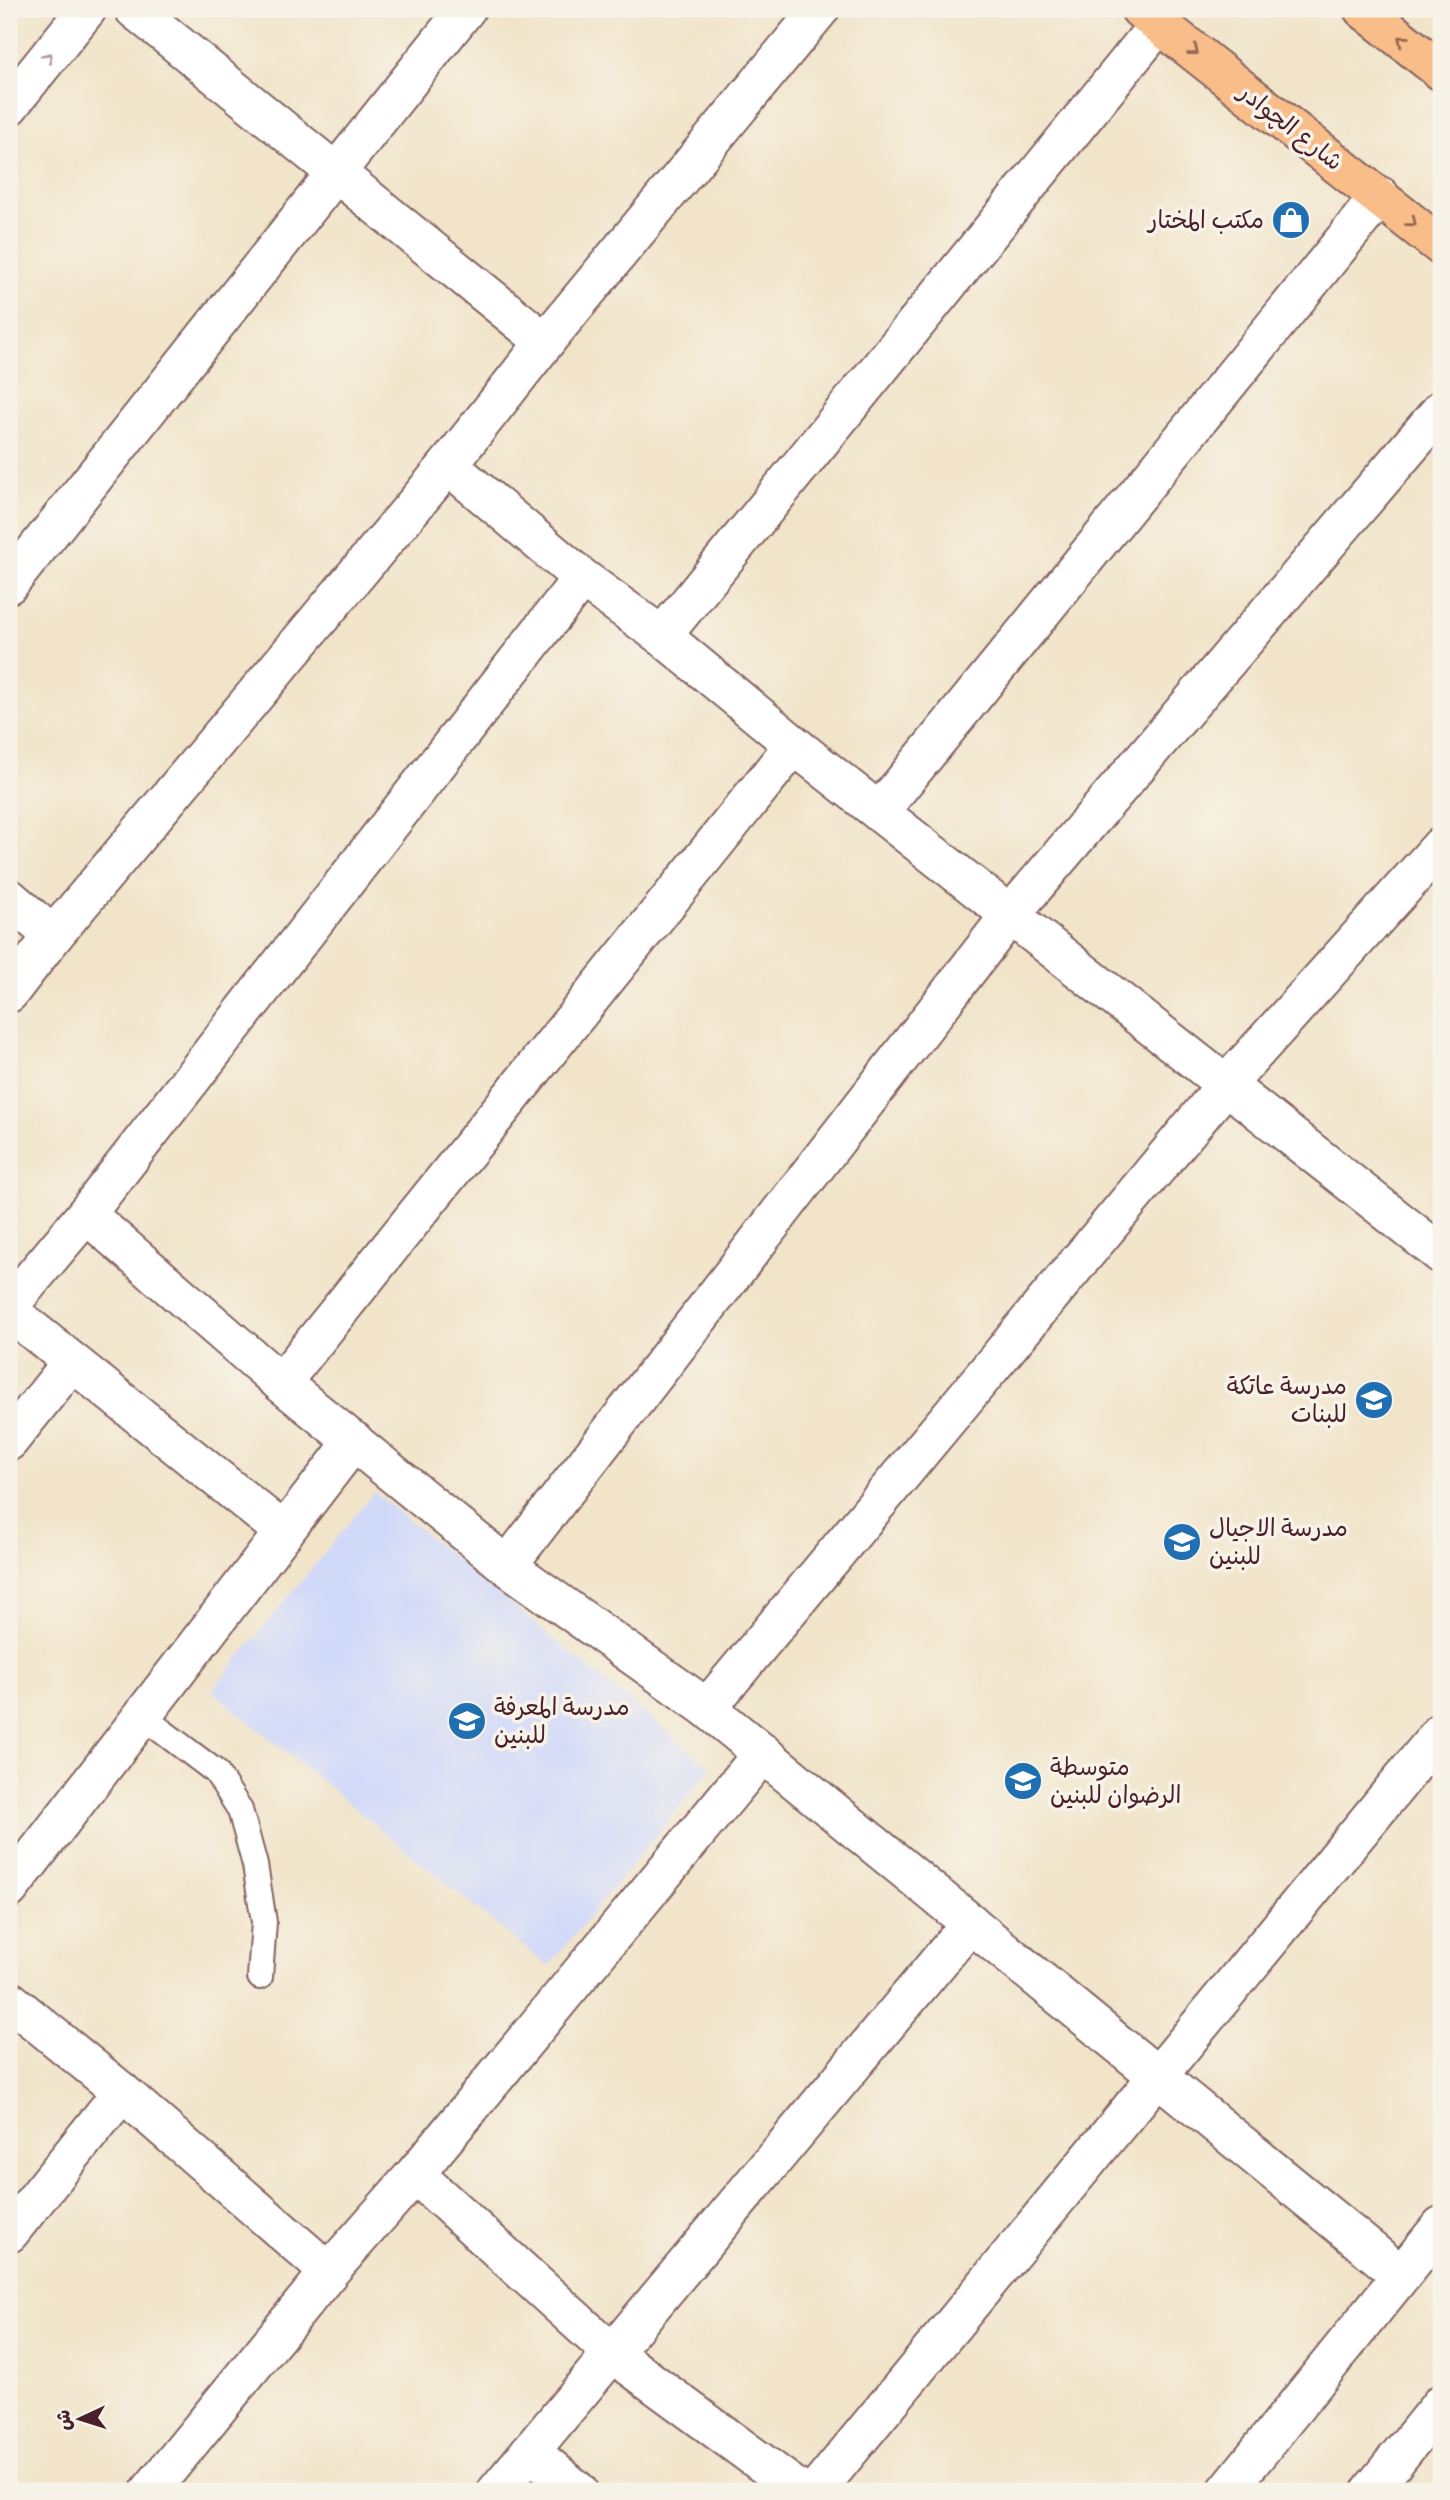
<svg xmlns="http://www.w3.org/2000/svg" width="1450" height="2500" font-family="Itim,'Playpen Sans Arabic',sans-serif">
<style>
.built{fill:#d1d9f9}
.lines{fill:none;stroke-linecap:round;stroke-linejoin:round}
.service-casing{stroke:#846462;stroke-width:28}
.minor-casing{stroke:#846462;stroke-width:42}
.tertiary-casing{stroke:#846462;stroke-width:42}
.primary-casing{stroke:#846462;stroke-width:42}
.service{stroke:#fff;stroke-width:24}
.minor{stroke:#fff;stroke-width:38}
.tertiary{stroke:#fff;stroke-width:38}
.primary{stroke:#f8bd89;stroke-width:38}
.oneway{stroke:#986655}
.oneway2{stroke:#ae9aa0}
.labels{text-anchor:middle;stroke-width:7;stroke-linejoin:round;paint-order:stroke}
.street-label{font-size:24px;fill:#4a1f2b;stroke:#f7f3e8}
.poi-label{font-size:24px;fill:#4a1f2b;stroke:#f7f3e8;text-anchor:start}
</style>
<rect width="100%" height="100%" fill="#f7f3e8"/>
<filter id="ink" filterUnits="userSpaceOnUse"><feTurbulence type="fractalNoise" baseFrequency=".0143" numOctaves="2"/><feDisplacementMap in="SourceGraphic" scale="14" xChannelSelector="R" yChannelSelector="G"/><feConvolveMatrix kernelMatrix="1 2 1 2 8 2 1 2 1" color-interpolation-filters="sRGB"/></filter>
<filter id="wash" filterUnits="userSpaceOnUse"><feTurbulence type="fractalNoise" baseFrequency=".00686" numOctaves="4" result="noise"/><feDisplacementMap in="SourceGraphic" scale="28" xChannelSelector="R" yChannelSelector="G"/><feGaussianBlur stdDeviation="1.57" result="paint"/><feColorMatrix in="noise" values="0 0 0 0 0 0 0 0 0 0 0 0 0 0 0 0 0 1.4 0 .05"/><feComposite in="paint" operator="in"/></filter>
<g filter="url(#wash)">
<rect width="100%" height="100%" fill="#f1e4c9"/>
<polygon class="built" points="374,1492 711,1768 548,1967 212,1691"/>
</g>
<g filter="url(#ink)">
<g class="lines">
<defs>
<polyline id="service" points="142,1716 216,1772 240,1810 255,1865 264,1922 260,1977"/>
<g id="minor">
<polyline points="134,9 545,342"/>
<polyline points="448,465 582,578 662,636 794,745 1441,1254"/>
<polyline points="9,584 466,9"/>
<polyline points="662,636 1159,24"/>
<polyline points="879,812 1380,196"/>
<polyline points="9,898 53,936"/>
<polyline points="9,993 53,936 448,465 545,342 820,9"/>
<polyline points="86,1214 281,1383 507,1566 707,1708 1401,2275"/>
<polyline points="9,1306 86,1214 582,578"/>
<polyline points="9,1311 284,1532"/>
<polyline points="281,1383 794,745"/>
<polyline points="9,1441 72,1362"/>
<polyline points="507,1566 1010,915 1441,410"/>
<polyline points="707,1708 1225,1086 1441,846"/>
<polyline points="9,1889 354,1441"/>
<polyline points="9,2000 122,2092 329,2272"/>
<polyline points="415,2174 612,2353 800,2491"/>
<polyline points="9,2233 122,2092"/>
<polyline points="530,2451 578,2491"/>
<polyline points="150,2491 329,2272 415,2174 763,1753"/>
<polyline points="497,2491 971,1923"/>
<polyline points="816,2491 1441,1732"/>
<polyline points="1227,2491 1441,2226"/>
</g>
<g id="tertiary">
<polyline points="9,106 87,9"/>
<polyline points="1371,2491 1441,2404"/>
</g>
<g id="primary">
<polyline points="1140,9 1441,246"/>
<polyline points="1363,9 1441,71"/>
</g>
</defs>
<use href="#service" class="service-casing"/>
<use href="#minor" class="minor-casing"/>
<use href="#tertiary" class="tertiary-casing"/>
<use href="#primary" class="primary-casing"/>
<use href="#service" class="service"/>
<use href="#minor" class="minor"/>
<use href="#tertiary" class="tertiary"/>
<use href="#primary" class="primary"/>
</g>
<defs><path id="oneway-chevron" d="M-2-3.5L2.5 0L-2 3.5" fill="none" stroke-width="1.6" stroke-linecap="round" stroke-linejoin="round" transform="scale(1.75)"/></defs>
<g class="oneway">
<use href="#oneway-chevron" transform="translate(1402 40) rotate(-141)"/>
<use href="#oneway-chevron" transform="translate(1194 51) rotate(38)"/>
<use href="#oneway-chevron" transform="translate(1412 222) rotate(39)"/>
</g>
<use class="oneway2" href="#oneway-chevron" transform="translate(48 57) rotate(-51)"/>
</g>
<defs>
<symbol id="shop-disc" viewBox="-11 -11 22 22"><circle r="9.5" fill="#1f6fb2" stroke="#f7f3e8"/><path d="M-5-2.5h2.3a2.7 3.5 0 0 1 5.4 0H5L5.5 6h-11ZM-1.5-2.5h3a1.5 2.3 0 0 0-3 0Z" fill="#fff"/></symbol>
<symbol id="school-disc" viewBox="-11 -11 22 22"><circle r="9.5" fill="#1f6fb2" stroke="#f7f3e8"/><path d="M0-5L7-2L0 1L-7-2ZM-4 1L0 2.5L4 1V4Q0 6-4 4Z" fill="#fff"/></symbol>
</defs>
<g fill-rule="evenodd">
<use href="#shop-disc" x="1269" y="198" width="44" height="44"/>
<use href="#school-disc" x="1352" y="1378" width="44" height="44"/>
<use href="#school-disc" x="1160" y="1520" width="44" height="44"/>
<use href="#school-disc" x="445" y="1699" width="44" height="44"/>
<use href="#school-disc" x="1001" y="1759" width="44" height="44"/>
</g>
<g class="labels">
<g class="street-label">
<text transform="translate(1291 127) rotate(38)" y="8">شارع الچوادر</text>
</g>
<g class="poi-label">
<text x="1264" y="228" text-anchor="end">مكتب المختار</text>
<text x="1347" y="1394" text-anchor="end">مدرسة عاتكة<tspan x="1347" dy="28">للبنات</tspan></text>
<text x="1209" y="1536">مدرسة الاجيال<tspan x="1209" dy="28">للبنين</tspan></text>
<text x="494" y="1715">مدرسة المعرفة<tspan x="494" dy="28">للبنين</tspan></text>
<text x="1050" y="1775">متوسطة<tspan x="1050" dy="28">الرضوان للبنين</tspan></text>
</g>
</g>
<rect width="1450" height="2500" fill="none" stroke="#f7f3e8" stroke-width="35"/>
<g transform="translate(80 2419) rotate(266)" stroke="#f7f3e8" stroke-width="5" paint-order="stroke">
<path d="M0-5L12 26L0 18L-12 26Z" fill="#4a1f2b"/>
<text y="-10" font-size="19" font-weight="bold" text-anchor="middle" fill="#4a1f2b">ش</text>
</g>
</svg>
